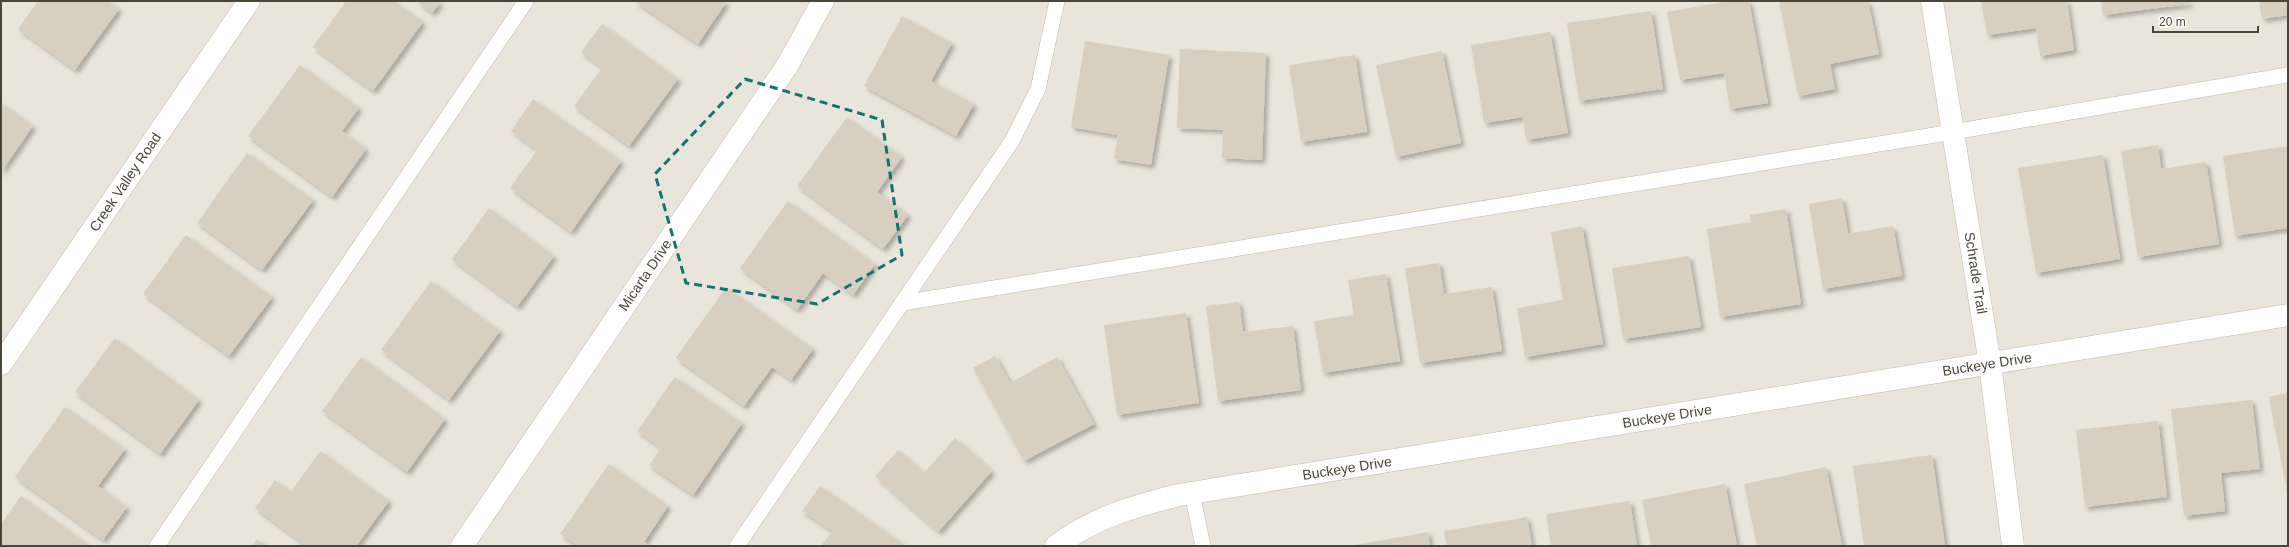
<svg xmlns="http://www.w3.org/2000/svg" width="2289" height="547" font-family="Helvetica,sans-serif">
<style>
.residential{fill:#eae5da}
.building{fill:#d8cfc1;filter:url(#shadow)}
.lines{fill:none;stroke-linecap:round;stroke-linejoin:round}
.service-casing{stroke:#c2bbae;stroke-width:16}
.minor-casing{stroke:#c2bbae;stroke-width:23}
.service{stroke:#fff;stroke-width:15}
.minor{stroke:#fff;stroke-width:22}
.marked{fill:none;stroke:#0f766e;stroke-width:3;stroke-dasharray:8 5;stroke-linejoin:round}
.labels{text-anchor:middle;stroke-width:3;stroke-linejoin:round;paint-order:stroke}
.street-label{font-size:14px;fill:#4b4439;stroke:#fff}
</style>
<defs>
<filter id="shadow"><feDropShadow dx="3.5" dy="3.5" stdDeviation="2" flood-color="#0004"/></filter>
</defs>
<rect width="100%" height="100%" fill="#f6f3ec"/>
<rect class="residential" x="1" y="1" width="2287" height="545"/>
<g class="building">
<polygon points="38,1 108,1 119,9 75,70 18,29"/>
<polygon points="346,1 394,1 423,22 373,91 313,47"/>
<polygon points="416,1 441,1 432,13"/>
<polygon points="634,1 727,1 698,44"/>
<polygon points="1729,1 1749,1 1768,103 1730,109 1724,73 1680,80 1667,12"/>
<polygon points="1779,1 1868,1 1879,54 1830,64 1835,89 1798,96"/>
<polygon points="1981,1 2067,1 2074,50 2040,56 2036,28 1987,35"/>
<polygon points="2101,1 2189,1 2190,4 2103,15"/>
<polygon points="2259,1 2288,1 2288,15 2262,19"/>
<polygon points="1651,11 1663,89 1579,101 1567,23"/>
<polygon points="902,16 952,43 931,81 974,104 956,136 864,86"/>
<polygon points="602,24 678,79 629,146 574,106 602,68 581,52"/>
<polygon points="1550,32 1568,133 1526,140 1523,117 1484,123 1471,45"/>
<polygon points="1085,41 1169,55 1151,165 1114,159 1118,135 1071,127"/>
<polygon points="1180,49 1266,53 1262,160 1222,158 1223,130 1177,128"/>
<polygon points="1442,51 1461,143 1396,157 1376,65"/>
<polygon points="1355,55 1367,132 1301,142 1289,65"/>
<polygon points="300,65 359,108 342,131 366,149 332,197 248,136"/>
<polygon points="533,99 621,161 571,232 510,188 537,150 511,131"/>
<polygon points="1,103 33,126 1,172"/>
<polygon points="847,117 902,157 877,192 908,215 883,249 797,186"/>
<polygon points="2158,145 2161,169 2206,162 2219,244 2138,257 2121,151"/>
<polygon points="2288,146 2288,228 2235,236 2223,156"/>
<polygon points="247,153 313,200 262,270 197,223"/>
<polygon points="2103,155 2120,259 2036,273 2018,168"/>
<polygon points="1842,198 1848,234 1893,226 1902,276 1823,289 1809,204"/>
<polygon points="788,201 875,264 853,295 823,273 797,310 740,268"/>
<polygon points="489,208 554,256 517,307 452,259"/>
<polygon points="1786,209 1801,304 1720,317 1707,229 1751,222 1750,215"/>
<polygon points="1582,226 1603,344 1525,357 1517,308 1563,300 1551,232"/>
<polygon points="186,235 272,297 229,356 143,294"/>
<polygon points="1689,256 1701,327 1623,339 1612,268"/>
<polygon points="1439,263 1444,294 1492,287 1502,351 1420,363 1405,268"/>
<polygon points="1386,274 1400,361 1323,373 1314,321 1354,315 1348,280"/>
<polygon points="431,281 500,331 449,400 381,350"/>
<polygon points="726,287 813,349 791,380 772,367 744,406 676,358"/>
<polygon points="1239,302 1243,332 1293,326 1301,390 1218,401 1206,306"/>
<polygon points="1186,313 1199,403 1117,415 1104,325"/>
<polygon points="115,338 199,400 160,454 75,392"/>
<polygon points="995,356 1010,383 1057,357 1094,424 1024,461 973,368"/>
<polygon points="361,357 445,419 407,472 322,411"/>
<polygon points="675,377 742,423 693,495 649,465 661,448 637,431"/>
<polygon points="2288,393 2288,492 2287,492 2269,397"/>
<polygon points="2252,400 2260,469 2221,473 2225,511 2184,516 2171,409"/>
<polygon points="65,407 125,449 98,486 127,507 103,540 15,477"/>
<polygon points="2158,421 2167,497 2085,507 2076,430"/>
<polygon points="955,438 992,471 938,532 875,476 898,450 924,473"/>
<polygon points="320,451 389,501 356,546 307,546 255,508 275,480 291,492"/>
<polygon points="1932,455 1945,546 1864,546 1853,466"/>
<polygon points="609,464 668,506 644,542 650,546 578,546 560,534"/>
<polygon points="1826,467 1842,546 1757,546 1744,484"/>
<polygon points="1725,484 1737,546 1651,546 1642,500"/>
<polygon points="820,486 906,546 821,546 832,531 802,511"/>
<polygon points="21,496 90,546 1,546 1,524"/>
<polygon points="1630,501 1637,546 1551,546 1546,514"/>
<polygon points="1527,517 1532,546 1447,546 1444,531"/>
<polygon points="1428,532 1430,546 1354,546 1354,545"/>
<polygon points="257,539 267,546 252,546"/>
</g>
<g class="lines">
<defs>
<g id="service">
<polyline points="902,303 1953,132 2288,75"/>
<polyline points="1192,493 1203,546"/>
<polyline points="157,546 526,1"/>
<polyline points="737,546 1012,141 1038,89 1057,1"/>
</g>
<g id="minor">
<polyline points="1932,1 1990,364 2013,546"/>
<polyline points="1,364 249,1"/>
<polyline points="462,546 787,66 823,1"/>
<path d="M1056,546C1093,518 1135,506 1179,495L2288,315"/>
</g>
</defs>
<use href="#service" class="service-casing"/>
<use href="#minor" class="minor-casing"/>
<use href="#service" class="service"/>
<use href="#minor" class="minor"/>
</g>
<path class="marked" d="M745,79L882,120L902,255L817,304L686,283L655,174Z"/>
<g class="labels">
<g class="street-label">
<text transform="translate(125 182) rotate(-56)" y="5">Creek Valley Road</text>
<text transform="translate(1976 273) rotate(81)" y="5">Schrade Trail</text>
<text transform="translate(645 275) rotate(-56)" y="5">Micarta Drive</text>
<text transform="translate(1987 364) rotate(-9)" y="5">Buckeye Drive</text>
<text transform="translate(1667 416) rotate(-9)" y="5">Buckeye Drive</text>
<text transform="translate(1347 468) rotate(-9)" y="5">Buckeye Drive</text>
</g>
</g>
<rect width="2289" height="547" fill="none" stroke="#4b4439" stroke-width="4"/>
<path d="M2153 26v6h105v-6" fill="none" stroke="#4b4439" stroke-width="2"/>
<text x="2159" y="26" font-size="12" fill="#4b4439" stroke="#ffffff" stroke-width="3" paint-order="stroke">20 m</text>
</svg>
